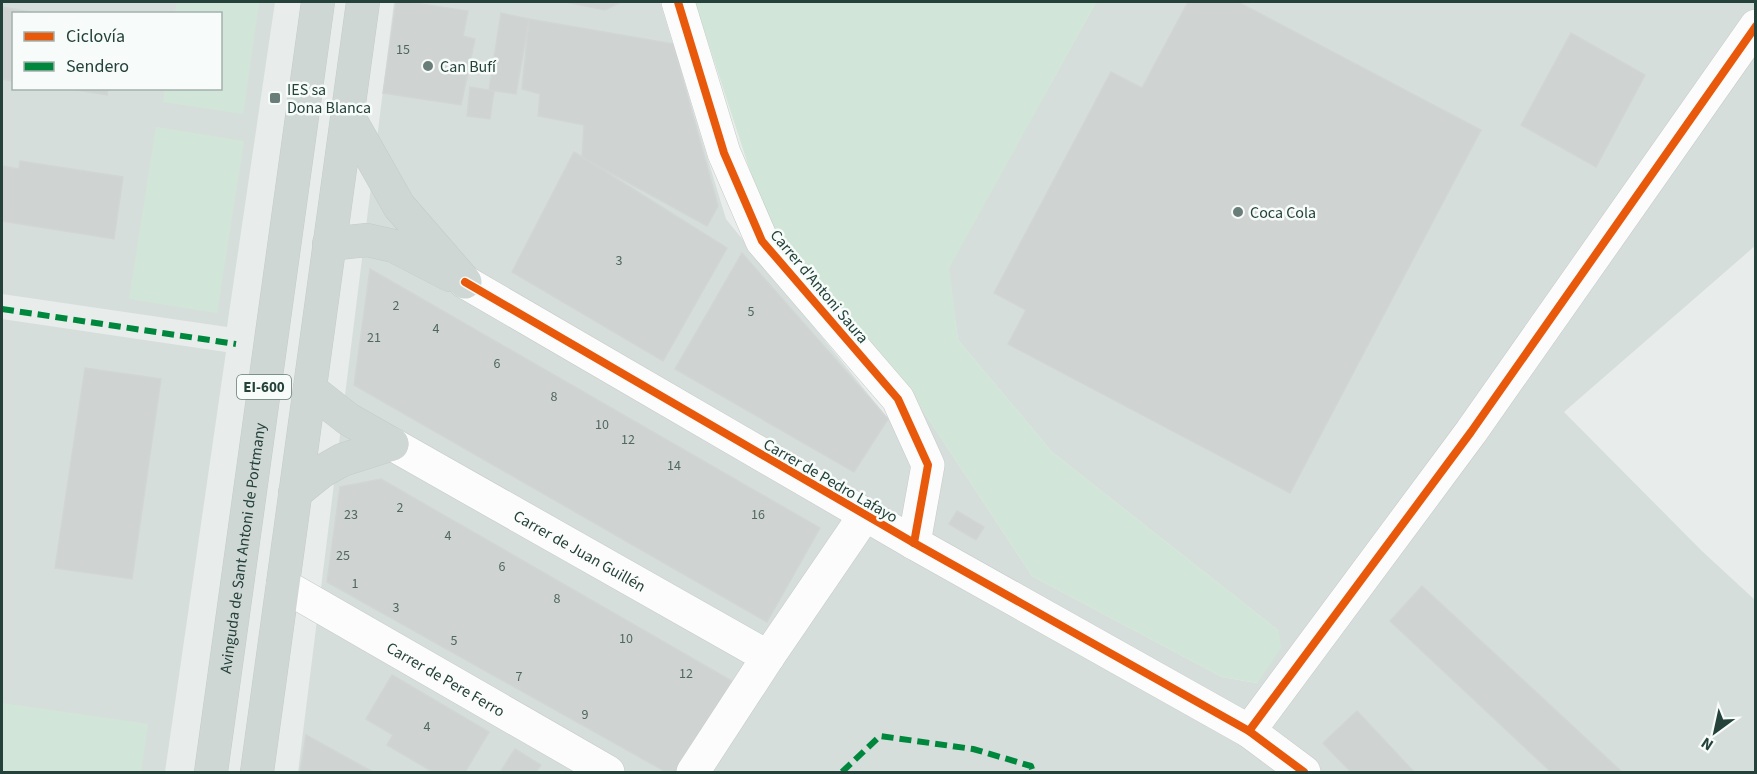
<svg xmlns="http://www.w3.org/2000/svg" width="1757" height="774" font-family="'Source Sans 3',sans-serif">
<style>
.built{fill:#d6dedb;fill-rule:evenodd}
.green{fill:#d1e6d8}
.building{fill:#cfd4d2;stroke:#d1d6d4;stroke-width:1.5}
.lines{fill:none;stroke-linecap:round;stroke-linejoin:round}
.minor-casing{stroke:#c5cac8;stroke-width:34}
.major-casing{stroke:#c3ccc9;stroke-width:34}
.minor{stroke:#fcfcfc;stroke-width:33}
.major{stroke:#cfd7d5;stroke-width:33}
.quiet{stroke:#00873e;stroke-width:6;stroke-dasharray:12 6;stroke-linecap:butt}
.cycleway-casing{stroke:#f7fbf9;stroke-width:11}
.cycleway{stroke:#e8590c;stroke-width:8}
.poi-dot{fill:#697e78;stroke:#f7fbf9;stroke-width:2}
.labels{text-anchor:middle;stroke-width:5;stroke-linejoin:round;paint-order:stroke}
.number-label{font-size:14px;fill:#506761}
.shield{fill:#f7fbf9;stroke:#637a73;stroke-width:1.5}
.shield-label{font-size:15px;font-weight:bold;fill:#24423a}
.poi-label{font-size:16px;fill:#24423a;stroke:#f7fbf9;text-anchor:start}
.street-label{font-size:16px;fill:#24423a;stroke:#f7fbf9}
</style>
<rect width="100%" height="100%" fill="#e8edeb"/>
<g class="built">
<path d="M2,2H275L227,327L2,294ZM14,14H220V88H14Z"/>
<polygon points="394,2 660,2 726,219 899,432 920,406 1032,576 1222,677 1257,683 1279,631 1052,452 958,340 948,268 1096,2 1755,2 1755,246 1564,412 1702,551 1755,600 1755,772 298,772"/>
<polygon points="2,319 226,352 165,772 2,772"/>
</g>
<g class="green">
<polygon points="177,2 259,2 243,114 163,102 165,89 220,88 220,14 175,13"/>
<polygon points="695,2 1096,2 949,268 958,340 1052,452 1279,631 1281,648 1257,683 1222,677 1032,576 920,406 766,220"/>
<polygon points="156,127 244,141 217,313 129,299"/>
<polygon points="2,703 148,724 141,772 2,772"/>
</g>
<g class="building">
<polygon points="396,2 408,2 468,11 463,36 475,39 461,105 383,93"/>
<polygon points="566,2 621,2 605,10"/>
<polygon points="1188,2 1238,2 1481,130 1290,493 1008,344 1026,310 994,293 1111,72 1142,88"/>
<polygon points="2,7 42,14 14,14 14,81 2,79"/>
<polygon points="501,13 529,19 516,94 489,90"/>
<polygon points="529,19 673,44 718,206 707,226 582,157 584,125 538,116 540,94 522,89"/>
<polygon points="1571,33 1645,75 1596,167 1521,125"/>
<polygon points="470,87 494,91 490,119 467,116"/>
<polygon points="65,88 108,88 107,95"/>
<polygon points="574,152 727,248 663,361 512,272"/>
<polygon points="20,161 123,177 114,239 2,221 2,166 19,169"/>
<polygon points="742,253 888,419 854,472 675,369"/>
<polygon points="370,269 820,528 767,622 354,385"/>
<polygon points="85,368 161,379 132,579 55,568"/>
<polygon points="381,479 732,681 683,772 666,772 327,582 340,487"/>
<polygon points="957,511 984,527 976,540 949,524"/>
<polygon points="1422,586 1622,772 1551,772 1390,621"/>
<polygon points="392,675 489,732 465,772 433,772 387,745 393,735 366,719"/>
<polygon points="1357,711 1414,772 1351,772 1323,743"/>
<polygon points="306,735 373,772 300,772"/>
<polygon points="515,749 541,765 536,772 500,772"/>
</g>
<g class="lines">
<defs>
<g id="minor">
<polyline points="678,2 724,153 762,241 898,399 928,465 914,543"/>
<polyline points="465,282 914,543 1249,731 1304,772"/>
<path id="s1" d="M392,444L768,657"/>
<path id="s2" d="M283,585L608,772"/>
<polyline points="1249,731 1471,432 1756,26"/>
<polyline points="693,772 768,657 865,515"/>
</g>
<g id="major">
<polyline points="347,114 399,206 465,282"/>
<polyline points="329,244 367,240 394,246 450,275"/>
<polyline points="310,389 348,419 392,444"/>
<polyline points="295,493 321,472 342,460 392,444"/>
<path id="s3" d="M211,772L318,2"/>
<polyline points="257,772 363,2"/>
</g>
</defs>
<use href="#minor" class="minor-casing"/>
<use href="#major" class="major-casing"/>
<use href="#minor" class="minor"/>
<use href="#major" class="major"/>
<g class="quiet">
<polyline points="2,309 236,344"/>
<polyline points="842,772 880,736 973,749 1031,766 1033,772"/>
</g>
<defs>
<g id="cycleway">
<polyline points="678,2 724,153 762,241 898,399 928,465 914,543"/>
<polyline points="465,282 914,543 1249,731 1304,772"/>
<polyline points="1249,731 1471,432 1756,26"/>
</g>
</defs>
<use href="#cycleway" class="cycleway-casing"/>
<use href="#cycleway" class="cycleway"/>
</g>
<g class="poi-dot">
<circle cx="428" cy="66" r="6"/>
<rect x="269" y="92" width="12" height="12" rx="3"/>
<circle cx="1238" cy="212" r="6"/>
</g>
<g class="labels">
<g class="number-label">
<text x="403" y="54">15</text>
<text x="619" y="265">3</text>
<text x="396" y="310">2</text>
<text x="751" y="316">5</text>
<text x="436" y="333">4</text>
<text x="374" y="342">21</text>
<text x="497" y="368">6</text>
<text x="554" y="401">8</text>
<text x="602" y="429">10</text>
<text x="628" y="444">12</text>
<text x="674" y="470">14</text>
<text x="400" y="512">2</text>
<text x="351" y="519">23</text>
<text x="758" y="519">16</text>
<text x="448" y="540">4</text>
<text x="343" y="560">25</text>
<text x="502" y="571">6</text>
<text x="355" y="588">1</text>
<text x="557" y="603">8</text>
<text x="396" y="612">3</text>
<text x="626" y="643">10</text>
<text x="454" y="645">5</text>
<text x="686" y="678">12</text>
<text x="519" y="681">7</text>
<text x="585" y="719">9</text>
<text x="427" y="731">4</text>
</g>
<rect class="shield" x="237" y="375" width="54" height="24" rx="4.5"/>
<g class="shield-label">
<text x="264" y="392">EI-600</text>
</g>
<g class="poi-label">
<text x="440" y="72">Can Bufí</text>
<text x="287" y="95">IES sa<tspan x="287" dy="18">Dona Blanca</tspan></text>
<text x="1250" y="218">Coca Cola</text>
</g>
<g class="street-label">
<text transform="translate(820 286) rotate(50)" y="6">Carrer d'Antoni Saura</text>
<text transform="translate(831 480) rotate(30)" y="6">Carrer de Pedro Lafayo</text>
<text dy="6" stroke="none"><textPath href="#s3" startOffset="226">Avinguda de Sant Antoni de Portmany</textPath></text>
<text dy="6" stroke="none"><textPath href="#s1" startOffset="216">Carrer de Juan Guillén</textPath></text>
<text dy="6" stroke="none"><textPath href="#s2" startOffset="188">Carrer de Pere Ferro</textPath></text>
</g>
</g>
<rect width="1757" height="774" fill="none" stroke="#24423a" stroke-width="6"/>
<rect x="12" y="12" width="210" height="78" fill="#f7fbf9" stroke="#a3b1ad" stroke-width="1.5"/>
<rect x="24" y="32" width="30" height="9" fill="#e8590c" stroke="#a3b1ad" stroke-width="1.5"/>
<text x="66" y="42" font-size="18" fill="#24423a">Ciclovía</text>
<rect x="24" y="62" width="30" height="9" fill="#00873e" stroke="#a3b1ad" stroke-width="1.5"/>
<text x="66" y="72" font-size="18" fill="#24423a">Sendero</text>
<g transform="translate(1715 732) rotate(213)" stroke="#f7fbf9" stroke-width="4.5" paint-order="stroke">
<path d="M0-4.5L10 22L0 15L-10 22Z" fill="#24423a"/>
<text y="-9" font-size="16" font-weight="bold" text-anchor="middle" fill="#24423a">N</text>
</g>
</svg>
